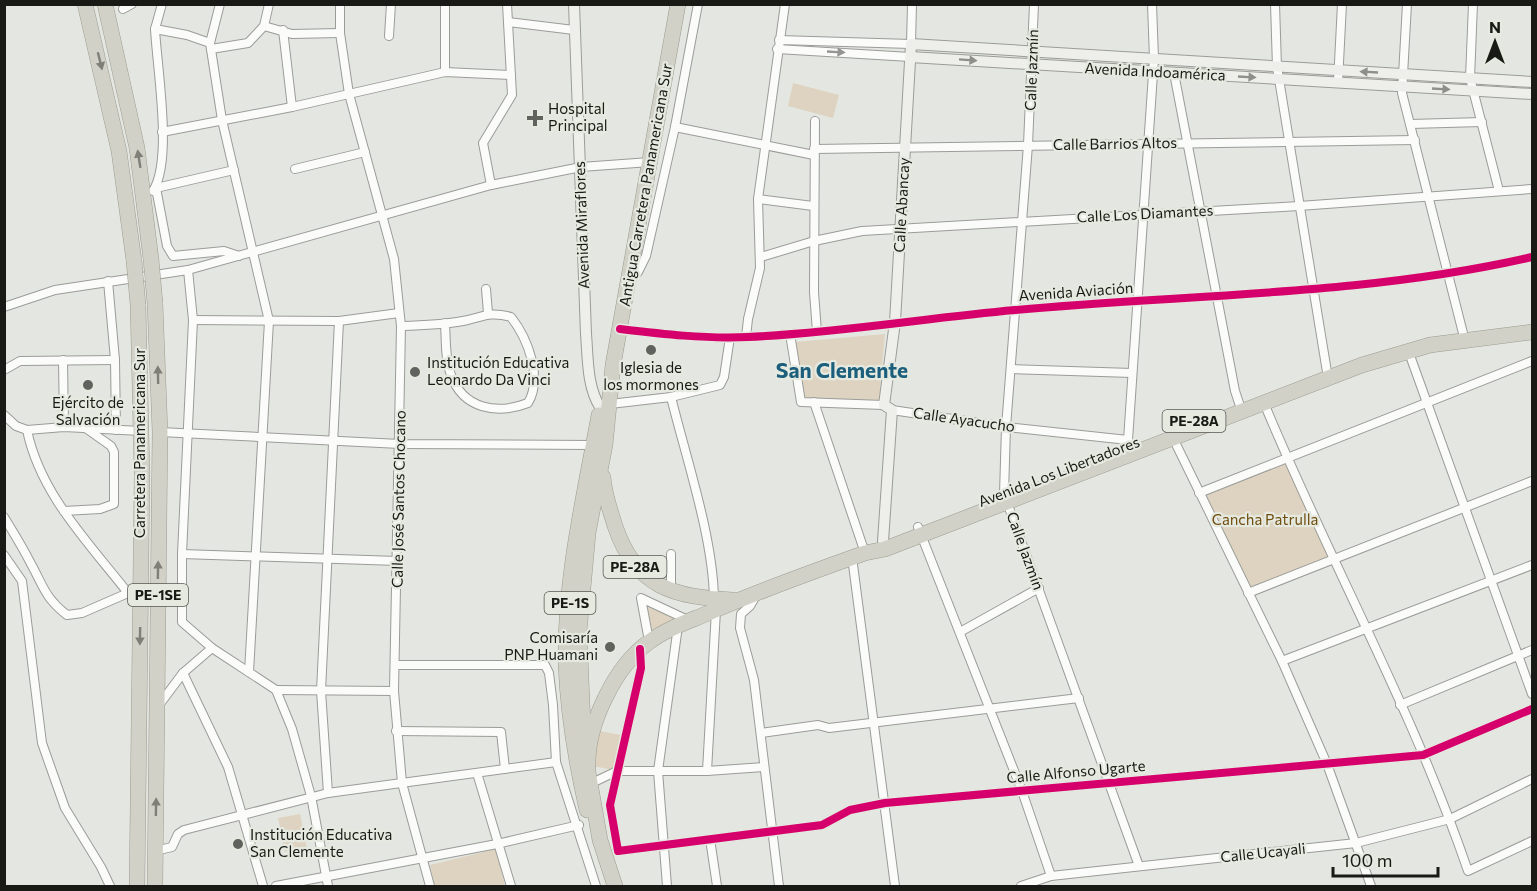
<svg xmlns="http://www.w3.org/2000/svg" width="1537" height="891" font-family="Commissioner,sans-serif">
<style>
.green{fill:#ddd3c0}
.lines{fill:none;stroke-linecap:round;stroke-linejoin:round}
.street-casing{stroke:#9a9c98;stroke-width:10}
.secondary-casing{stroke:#9a9c98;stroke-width:12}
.highway-casing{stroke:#9c9b8f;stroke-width:16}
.street{stroke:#fbfbfa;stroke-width:8}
.secondary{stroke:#eeefeb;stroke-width:10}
.highway{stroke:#d2d1c8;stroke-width:15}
.highway-bridge-casing{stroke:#9c9b8f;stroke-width:16;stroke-linecap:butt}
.highway-bridge{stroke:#d2d1c8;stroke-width:15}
.cycleway-casing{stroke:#e5e9df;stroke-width:11}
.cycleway{stroke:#d6006c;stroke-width:8}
.oneway{fill:#959693}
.oneway2{fill:#8e8f8b}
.oneway3{fill:#7f7f78}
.poi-dot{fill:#60625d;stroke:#e5e9df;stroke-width:2}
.labels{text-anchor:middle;stroke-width:4.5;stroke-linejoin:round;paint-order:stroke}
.shield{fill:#e5e9df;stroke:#565852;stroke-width:1.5}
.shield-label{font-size:14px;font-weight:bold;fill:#191a16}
.street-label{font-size:15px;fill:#191a16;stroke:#e5e9df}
.poi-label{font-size:15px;fill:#191a16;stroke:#e5e9df;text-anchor:start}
.park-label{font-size:15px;fill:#6f4d0f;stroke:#e5e9df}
.district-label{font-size:21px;font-weight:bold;fill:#1b5f7c;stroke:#e5e9df}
</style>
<rect width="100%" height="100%" fill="#e4e7e1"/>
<g class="green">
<polygon points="793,83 839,95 833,118 788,106"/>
<polygon points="885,334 879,400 804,398 794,342"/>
<polygon points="1285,463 1328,557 1250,588 1205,495"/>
<polygon points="646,605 675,618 653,632"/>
<polygon points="600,731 621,735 613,770 593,766"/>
<polygon points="300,814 307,848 285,852 278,818"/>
<polygon points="496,849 505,886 435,886 430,865"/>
</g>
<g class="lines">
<defs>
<g id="street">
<polyline points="162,4 155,29 187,35 210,43"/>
<polyline points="220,4 210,43 222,120 269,321 249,672"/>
<polyline points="340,4 340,33 349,94 394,259 401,326 394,691 402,783 430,886"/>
<polyline points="1034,4 1028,145 1006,427 1004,494 1139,866"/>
<polyline points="1275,4 1277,67 1328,378"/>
<polyline points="1407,4 1402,93 1465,341"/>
<polyline points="1473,4 1470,78 1499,191"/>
<polyline points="123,9 132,4"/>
<polyline points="508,22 574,30"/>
<polyline points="264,26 269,4"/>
<polyline points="283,30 292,107"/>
<polyline points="389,36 391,4"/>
<polyline points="779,40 911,44 912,4"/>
<polyline points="211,49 248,43 264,26 292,34 340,33"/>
<polyline points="777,49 910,57"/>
<polyline points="445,72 445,4"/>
<polyline points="1174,73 1235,391 1242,412"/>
<polyline points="1338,82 1342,4"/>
<polyline points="815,121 814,292 817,332"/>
<polyline points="1410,124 1482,122"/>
<polyline points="675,127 814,155"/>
<polyline points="162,132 292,107 445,72 511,75"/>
<polyline points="814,149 1415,140"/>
<polyline points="295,169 365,152"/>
<polyline points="234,170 156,188 167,246 173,256 224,251 239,256"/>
<polyline points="491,185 483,143 512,95 507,4"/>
<path d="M153,191C173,160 157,68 155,29"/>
<polyline points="758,199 813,206"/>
<polyline points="761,257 814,241 862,231 1299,206 1532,189"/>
<polyline points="188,270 193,320 182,554 182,622 212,648 276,690 292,729 311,796 328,886"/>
<polyline points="629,280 638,272 646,256 675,127 698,4"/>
<polyline points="108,281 115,360 116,430"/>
<polyline points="486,289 488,313"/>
<polyline points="4,307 55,290 188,270 491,185 581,167 650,162"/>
<polyline points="193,320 339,321 399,313"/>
<path d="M401,326C420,325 439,325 457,322C482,319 485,310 511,317C528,339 543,378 528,403C497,415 463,409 451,375C445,360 446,339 445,323"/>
<path d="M620,329C662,334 705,339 748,337C837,333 926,318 1015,310C1187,294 1363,296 1532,257"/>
<polyline points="790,334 801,402 884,405"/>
<polyline points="746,337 748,319 760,268 758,199 785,4"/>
<polyline points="1408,350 1532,694"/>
<polyline points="63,360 64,427"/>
<polyline points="1012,369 1132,373"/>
<polyline points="4,370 20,361 115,360"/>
<path d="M671,397C686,458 713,537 714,599"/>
<polyline points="814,402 865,553"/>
<path d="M1264,403C1329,560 1413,710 1468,871L1532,841"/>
<polyline points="610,404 671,397 720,385 724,377 730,337"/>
<polyline points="892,410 1006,427 1128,440"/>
<polyline points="4,415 16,426 27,430 64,427 141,431"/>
<path d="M27,430C40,494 89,543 128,593L140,604"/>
<polyline points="160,432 400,444 594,445"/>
<polyline points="1173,438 1282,661 1327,764 1371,886"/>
<polyline points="1128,440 1154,59 1152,4"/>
<polyline points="1199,493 1532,361"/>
<polyline points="64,511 100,509 114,504 114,452 111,446 87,429"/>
<path d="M4,517C13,532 22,546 30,562C43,585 44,597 67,615L82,613L128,593"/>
<polyline points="918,527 1022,791 1051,876"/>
<polyline points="182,554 398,561"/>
<polyline points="671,554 671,592"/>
<polyline points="4,555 22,581 42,743 65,808 101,867 110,886"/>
<polyline points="852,557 895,886"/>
<polyline points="1248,593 1532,481"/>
<polyline points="757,594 750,606 741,614 740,628 754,680 779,886"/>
<polyline points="960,632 1039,588"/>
<polyline points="649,641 641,598 690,621"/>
<polyline points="640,649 641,668 610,805 618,851 822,825 850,810 885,803 1423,755 1532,709"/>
<polyline points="1282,661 1532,565"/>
<polyline points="395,665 545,665 549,673 553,705 556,762 596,886"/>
<polyline points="183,673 212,648"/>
<polyline points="276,690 394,691"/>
<polyline points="159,705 183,673 228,767 263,886"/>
<polyline points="1400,705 1532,650"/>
<polyline points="396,731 501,732 505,769"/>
<polyline points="761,733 818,725 829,728 1079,698"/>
<polyline points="707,771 716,610"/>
<polyline points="477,773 511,886"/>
<polyline points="592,783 617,771 707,771 764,767"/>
<polyline points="328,793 321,691 339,321"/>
<polyline points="710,839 717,886"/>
<polyline points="155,851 172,847 178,834 184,830 328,793 556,762"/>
<polyline points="276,886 497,844 579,825"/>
<polyline points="667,886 658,771 678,626"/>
<polyline points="1021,886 1051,876 1356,843 1450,819 1532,779"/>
</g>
<g id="secondary">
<path d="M574,4L586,334C588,358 587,387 600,407"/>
<polyline points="910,57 1532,94"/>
<polyline points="883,541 892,410 884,405 895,322 911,44 1532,82"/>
</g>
<g id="highway">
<polyline points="85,4 119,151 134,261"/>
<polyline points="105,4 137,148 151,259"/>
<path d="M603,477C604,494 610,509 615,526C636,588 674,597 733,600"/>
<path d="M588,765C587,725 615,666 649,642C666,629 687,622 706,614C758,591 812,572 865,553L885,549L1362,365L1430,345L1532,332"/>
<path d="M587,810C576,762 568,714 566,665C564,581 584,497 599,415"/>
<polyline points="137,886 142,475 138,305"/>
<polyline points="155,886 160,432 155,303"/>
<polyline points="615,886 600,840 584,749 579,632 588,533 605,445 613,365 678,4"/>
</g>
</defs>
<use href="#street" class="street-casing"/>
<use href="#secondary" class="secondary-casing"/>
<use href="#highway" class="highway-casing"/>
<use href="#street" class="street"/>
<use href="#secondary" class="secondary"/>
<use href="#highway" class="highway"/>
<defs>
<g id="highway-bridge">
<polyline points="151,259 155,303"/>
<polyline points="134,261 138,305"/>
</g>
</defs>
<use href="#highway-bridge" class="highway-bridge-casing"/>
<use href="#highway-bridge" class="highway-bridge"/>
<defs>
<g id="cycleway">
<path d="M620,329C662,334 705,339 748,337C837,333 926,318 1015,310C1187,294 1363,296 1532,257"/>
<polyline points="640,649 641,668 610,805 618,851 822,825 850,810 885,803 1423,755 1532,709"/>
</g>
</defs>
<use href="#cycleway" class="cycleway-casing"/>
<use href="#cycleway" class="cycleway"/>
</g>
<defs><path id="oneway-solid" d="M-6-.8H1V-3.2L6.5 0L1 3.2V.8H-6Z" transform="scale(1.5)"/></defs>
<use class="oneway" href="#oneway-solid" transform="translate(836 52) rotate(3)"/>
<g class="oneway2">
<use href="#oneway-solid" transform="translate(968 60) rotate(4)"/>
<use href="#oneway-solid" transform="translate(1369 72) rotate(-177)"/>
<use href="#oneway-solid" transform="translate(1247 77) rotate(3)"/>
<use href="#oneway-solid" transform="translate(1441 89) rotate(3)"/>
</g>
<g class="oneway3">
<use href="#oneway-solid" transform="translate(100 61) rotate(76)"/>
<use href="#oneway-solid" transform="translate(139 159) rotate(-99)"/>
<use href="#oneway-solid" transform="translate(158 375) rotate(-91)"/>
<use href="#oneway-solid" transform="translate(158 570) rotate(-89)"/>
<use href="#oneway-solid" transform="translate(140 636) rotate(91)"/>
<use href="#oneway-solid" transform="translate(156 807) rotate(-89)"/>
</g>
<g class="poi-dot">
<path d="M532 109h6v6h6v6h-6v6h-6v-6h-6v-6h6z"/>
<circle cx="651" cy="350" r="6"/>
<circle cx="415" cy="372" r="6"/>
<circle cx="88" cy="385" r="6"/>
<circle cx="610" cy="647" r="6"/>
<circle cx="238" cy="844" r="6"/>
</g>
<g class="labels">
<g class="shield">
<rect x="1162.5" y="410" width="63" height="22" rx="4.5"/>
<rect x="603.5" y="556" width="63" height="22" rx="4.5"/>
<rect x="128" y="584" width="60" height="22" rx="4.5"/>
<rect x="544.5" y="592" width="51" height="22" rx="4.5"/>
</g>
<g class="shield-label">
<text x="1194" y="426">PE-28A</text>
<text x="635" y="572">PE-28A</text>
<text x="158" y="600">PE-1SE</text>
<text x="570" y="608">PE-1S</text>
</g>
<g class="street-label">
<text transform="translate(1032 70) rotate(-88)" y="5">Calle Jazmín</text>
<text transform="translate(1155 72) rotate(3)" y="5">Avenida Indoamérica</text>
<text transform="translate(1115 144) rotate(-1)" y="5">Calle Barrios Altos</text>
<text transform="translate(646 185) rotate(-80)" y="5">Antigua Carretera Panamericana Sur</text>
<text transform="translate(902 205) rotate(-87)" y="5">Calle Abancay</text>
<text transform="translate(1145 214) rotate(-3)" y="5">Calle Los Diamantes</text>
<text transform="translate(582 225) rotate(-92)" y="5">Avenida Miraflores</text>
<text transform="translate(1076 292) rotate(-4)" y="5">Avenida Aviación</text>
<text transform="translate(964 420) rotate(8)" y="5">Calle Ayacucho</text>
<text transform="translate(140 443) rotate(-90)" y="5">Carretera Panamericana Sur</text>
<text transform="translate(1059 472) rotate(-21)" y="5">Avenida Los Libertadores</text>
<text transform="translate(399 499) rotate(-89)" y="5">Calle José Santos Chocano</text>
<text transform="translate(1025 551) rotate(70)" y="5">Calle Jazmín</text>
<text transform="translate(1076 772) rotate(-5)" y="5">Calle Alfonso Ugarte</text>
<text transform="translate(1263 853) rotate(-6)" y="5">Calle Ucayali</text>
</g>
<g class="poi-label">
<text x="548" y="114">Hospital<tspan x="548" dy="17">Principal</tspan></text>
<text x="427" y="368">Institución Educativa<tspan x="427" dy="17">Leonardo Da Vinci</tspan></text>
<text x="651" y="373" text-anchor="middle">Iglesia de<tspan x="651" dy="17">los mormones</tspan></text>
<text x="88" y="408" text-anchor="middle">Ejército de<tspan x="88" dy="17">Salvación</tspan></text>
<text x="598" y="643" text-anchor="end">Comisaría<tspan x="598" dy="17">PNP Huamani</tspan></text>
<text x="250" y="840">Institución Educativa<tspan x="250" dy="17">San Clemente</tspan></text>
</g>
<g class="park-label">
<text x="1265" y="525">Cancha Patrulla</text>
</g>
<g class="district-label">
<text x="842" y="378">San Clemente</text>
</g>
</g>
<rect width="1537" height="891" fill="none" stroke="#191a16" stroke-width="12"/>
<g transform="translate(1495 42)" stroke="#e5e9df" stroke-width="4.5" paint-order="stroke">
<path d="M0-4.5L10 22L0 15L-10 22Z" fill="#191a16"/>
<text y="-9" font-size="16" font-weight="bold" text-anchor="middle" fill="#191a16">N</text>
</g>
<path d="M1333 867v9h105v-9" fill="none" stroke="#191a16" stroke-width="3"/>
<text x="1342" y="867" font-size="18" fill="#191a16" stroke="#e5e9df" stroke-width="4.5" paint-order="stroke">100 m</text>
</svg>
